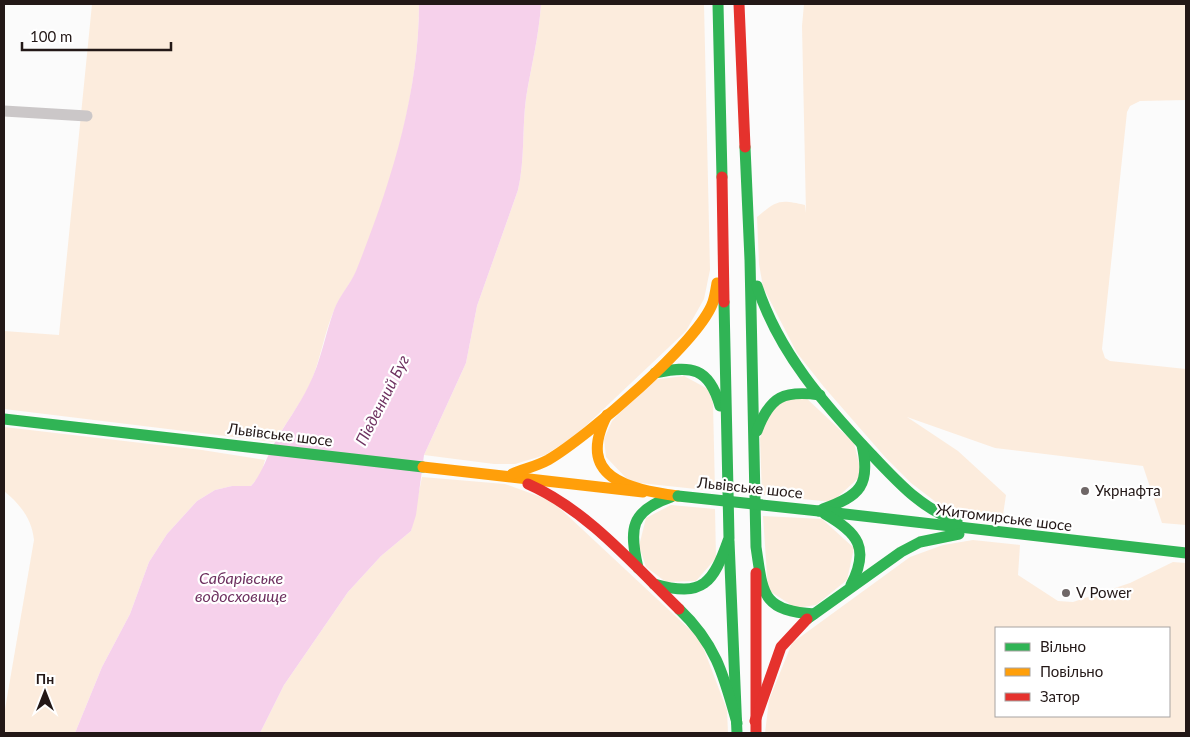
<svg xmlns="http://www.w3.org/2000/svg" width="1190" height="737" font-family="Lato,sans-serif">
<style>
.green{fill:#fcecdd;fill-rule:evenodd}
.water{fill:#f6d1eb}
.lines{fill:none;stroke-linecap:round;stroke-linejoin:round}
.street{stroke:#cbc7c8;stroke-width:11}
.fast{stroke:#30b455;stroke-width:11}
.slow{stroke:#ff9f0a;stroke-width:11}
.jam{stroke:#e5322d;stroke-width:11}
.fast-bridge{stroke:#30b455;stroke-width:11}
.poi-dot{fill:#6f6767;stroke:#fff;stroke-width:2}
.labels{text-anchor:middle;stroke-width:4.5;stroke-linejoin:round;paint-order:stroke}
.street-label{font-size:15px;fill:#231817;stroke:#fff}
.poi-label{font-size:15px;fill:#231817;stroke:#fff;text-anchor:start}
.water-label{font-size:16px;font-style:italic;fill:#6e3160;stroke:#fff}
</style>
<rect width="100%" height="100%" fill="#fbfbfb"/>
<g class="green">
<path d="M92,4H419C419,93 391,190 356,272C350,284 341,295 335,308C324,332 321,359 310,384C300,405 286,422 275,442L4,409V331L59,335Z"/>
<path d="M541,4H704L710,270L704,299L686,331L575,436L545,455L515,464H494L424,455L466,363L477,306L518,190C525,160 522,129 526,98C531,67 539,36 541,4Z"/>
<path d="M804,4H1186V100L1140,101L1130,106L1127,112L1102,349L1105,358L1110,361L1186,369V525L1162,523L1143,466L995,448L907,417L958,451L1006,495L1003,515L975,514L941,506L911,483L885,457L824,387L797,353L763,287L759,264L757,217C777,200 780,199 805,205L806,213L802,26Z"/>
<polygon points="684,376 708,389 713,403 715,491 630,482 606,457 604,439 612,421 652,380"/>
<polygon points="803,395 854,443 862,475 832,502 762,495 760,438 771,406"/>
<path d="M4,427L202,450L265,460L261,474L251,486H232L215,490L197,501L167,534L149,562L130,614L102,667L75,733H4V715L34,540C32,519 20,504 4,491Z"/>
<polygon points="422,477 505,484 552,501 700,639 727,710 728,733 260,733 284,685 348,592 381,556 411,531"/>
<polygon points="671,505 715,509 716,558 696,581 666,582 646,567 639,546 646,518"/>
<polygon points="763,516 822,519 854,548 847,580 816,605 796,608 768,590"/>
<path d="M973,540L1020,545L1018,575L1058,601L1073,602L1130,583L1173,562L1186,563V733H765L769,700L792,643L910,557L943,545ZM996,628H1169V716H996Z"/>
</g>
<path class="water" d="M419,4H541C539,36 531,67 526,98C522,129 525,160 518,190L477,306L466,363L424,455L416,515L411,531L381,556L348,592L284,685L260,733H75L102,667L130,614L149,562L167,534L197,501L215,490L232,486H251C262,474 266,458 274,444C285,424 299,406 309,385C321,361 325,335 334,310C339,296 350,285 356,271C390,186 419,95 419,4Z"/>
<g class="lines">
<polyline class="street" points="4,111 87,116"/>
<g class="fast">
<polyline points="718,4 722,177"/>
<path d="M745,147L750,260L756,547C763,593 761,611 814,614"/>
<path d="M757,286C779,353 824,404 871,454C898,482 920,508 957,521"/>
<path d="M655,373C691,365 709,367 720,406"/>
<polyline points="4,419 423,467"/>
<path d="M757,431C770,396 784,390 820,395"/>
<path d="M823,509C860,496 871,485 862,445"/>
<polyline points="819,511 1186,553"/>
<path d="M825,514C858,533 870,548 851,585"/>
<polyline points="729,541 737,733"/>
<path d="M638,568C629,529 630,511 671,497"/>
<path d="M654,584C704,598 713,583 729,538L724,302"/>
<path d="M679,609C716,644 724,676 737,723"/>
<polyline points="807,619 901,552 920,542 959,534"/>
</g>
<g class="slow">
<path d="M607,415C575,478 628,489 678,496"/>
<polyline points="423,467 643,492"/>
<path d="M512,474C524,469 537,466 548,460C586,438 700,341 713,302C715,296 716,289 717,283"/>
</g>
<g class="jam">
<polyline points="739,4 745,147"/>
<polyline points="722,177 724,302"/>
<path d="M528,484C587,510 633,564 679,609"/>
<polyline points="756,573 756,733"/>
<polyline points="755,721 781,647 807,619"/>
</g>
<polyline class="fast-bridge" points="678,496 819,511"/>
</g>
<g class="poi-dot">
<circle cx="1085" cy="491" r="5"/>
<circle cx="1066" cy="593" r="5"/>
</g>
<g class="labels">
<g class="street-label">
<text transform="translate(280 435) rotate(7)" y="5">Львівське шосе</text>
<text transform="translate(750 488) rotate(6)" y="5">Львівське шосе</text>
<text transform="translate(1004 518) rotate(7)" y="5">Житомирське шосе</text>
</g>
<g class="poi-label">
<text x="1095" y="496">Укрнафта</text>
<text x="1076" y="598">V Power</text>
</g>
<g class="water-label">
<text transform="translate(382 400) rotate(-63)" y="6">Південний Буг</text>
<text x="241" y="584">Сабарівське<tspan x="241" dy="18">водосховище</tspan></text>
</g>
</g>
<rect width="1190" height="737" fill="none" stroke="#231817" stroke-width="10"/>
<rect x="995" y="627" width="175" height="90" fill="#ffffff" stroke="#a7a3a2"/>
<rect x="1005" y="643" width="25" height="8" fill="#30b455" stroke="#a7a3a2"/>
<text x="1040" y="652" font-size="15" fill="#231817">Вільно</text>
<rect x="1005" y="668" width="25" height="8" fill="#ff9f0a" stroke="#a7a3a2"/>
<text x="1040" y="677" font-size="15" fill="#231817">Повільно</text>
<rect x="1005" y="693" width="25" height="8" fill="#e5322d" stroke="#a7a3a2"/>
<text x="1040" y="702" font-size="15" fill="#231817">Затор</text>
<g transform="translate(45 692)" stroke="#ffffff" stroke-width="4" paint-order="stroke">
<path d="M0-4L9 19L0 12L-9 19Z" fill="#231817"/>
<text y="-8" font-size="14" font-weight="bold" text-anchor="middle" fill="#231817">Пн</text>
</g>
<path d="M22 42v8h149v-8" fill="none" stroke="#231817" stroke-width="2.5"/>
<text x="30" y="42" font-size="15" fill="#231817" stroke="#ffffff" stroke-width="4" paint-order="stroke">100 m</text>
</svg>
